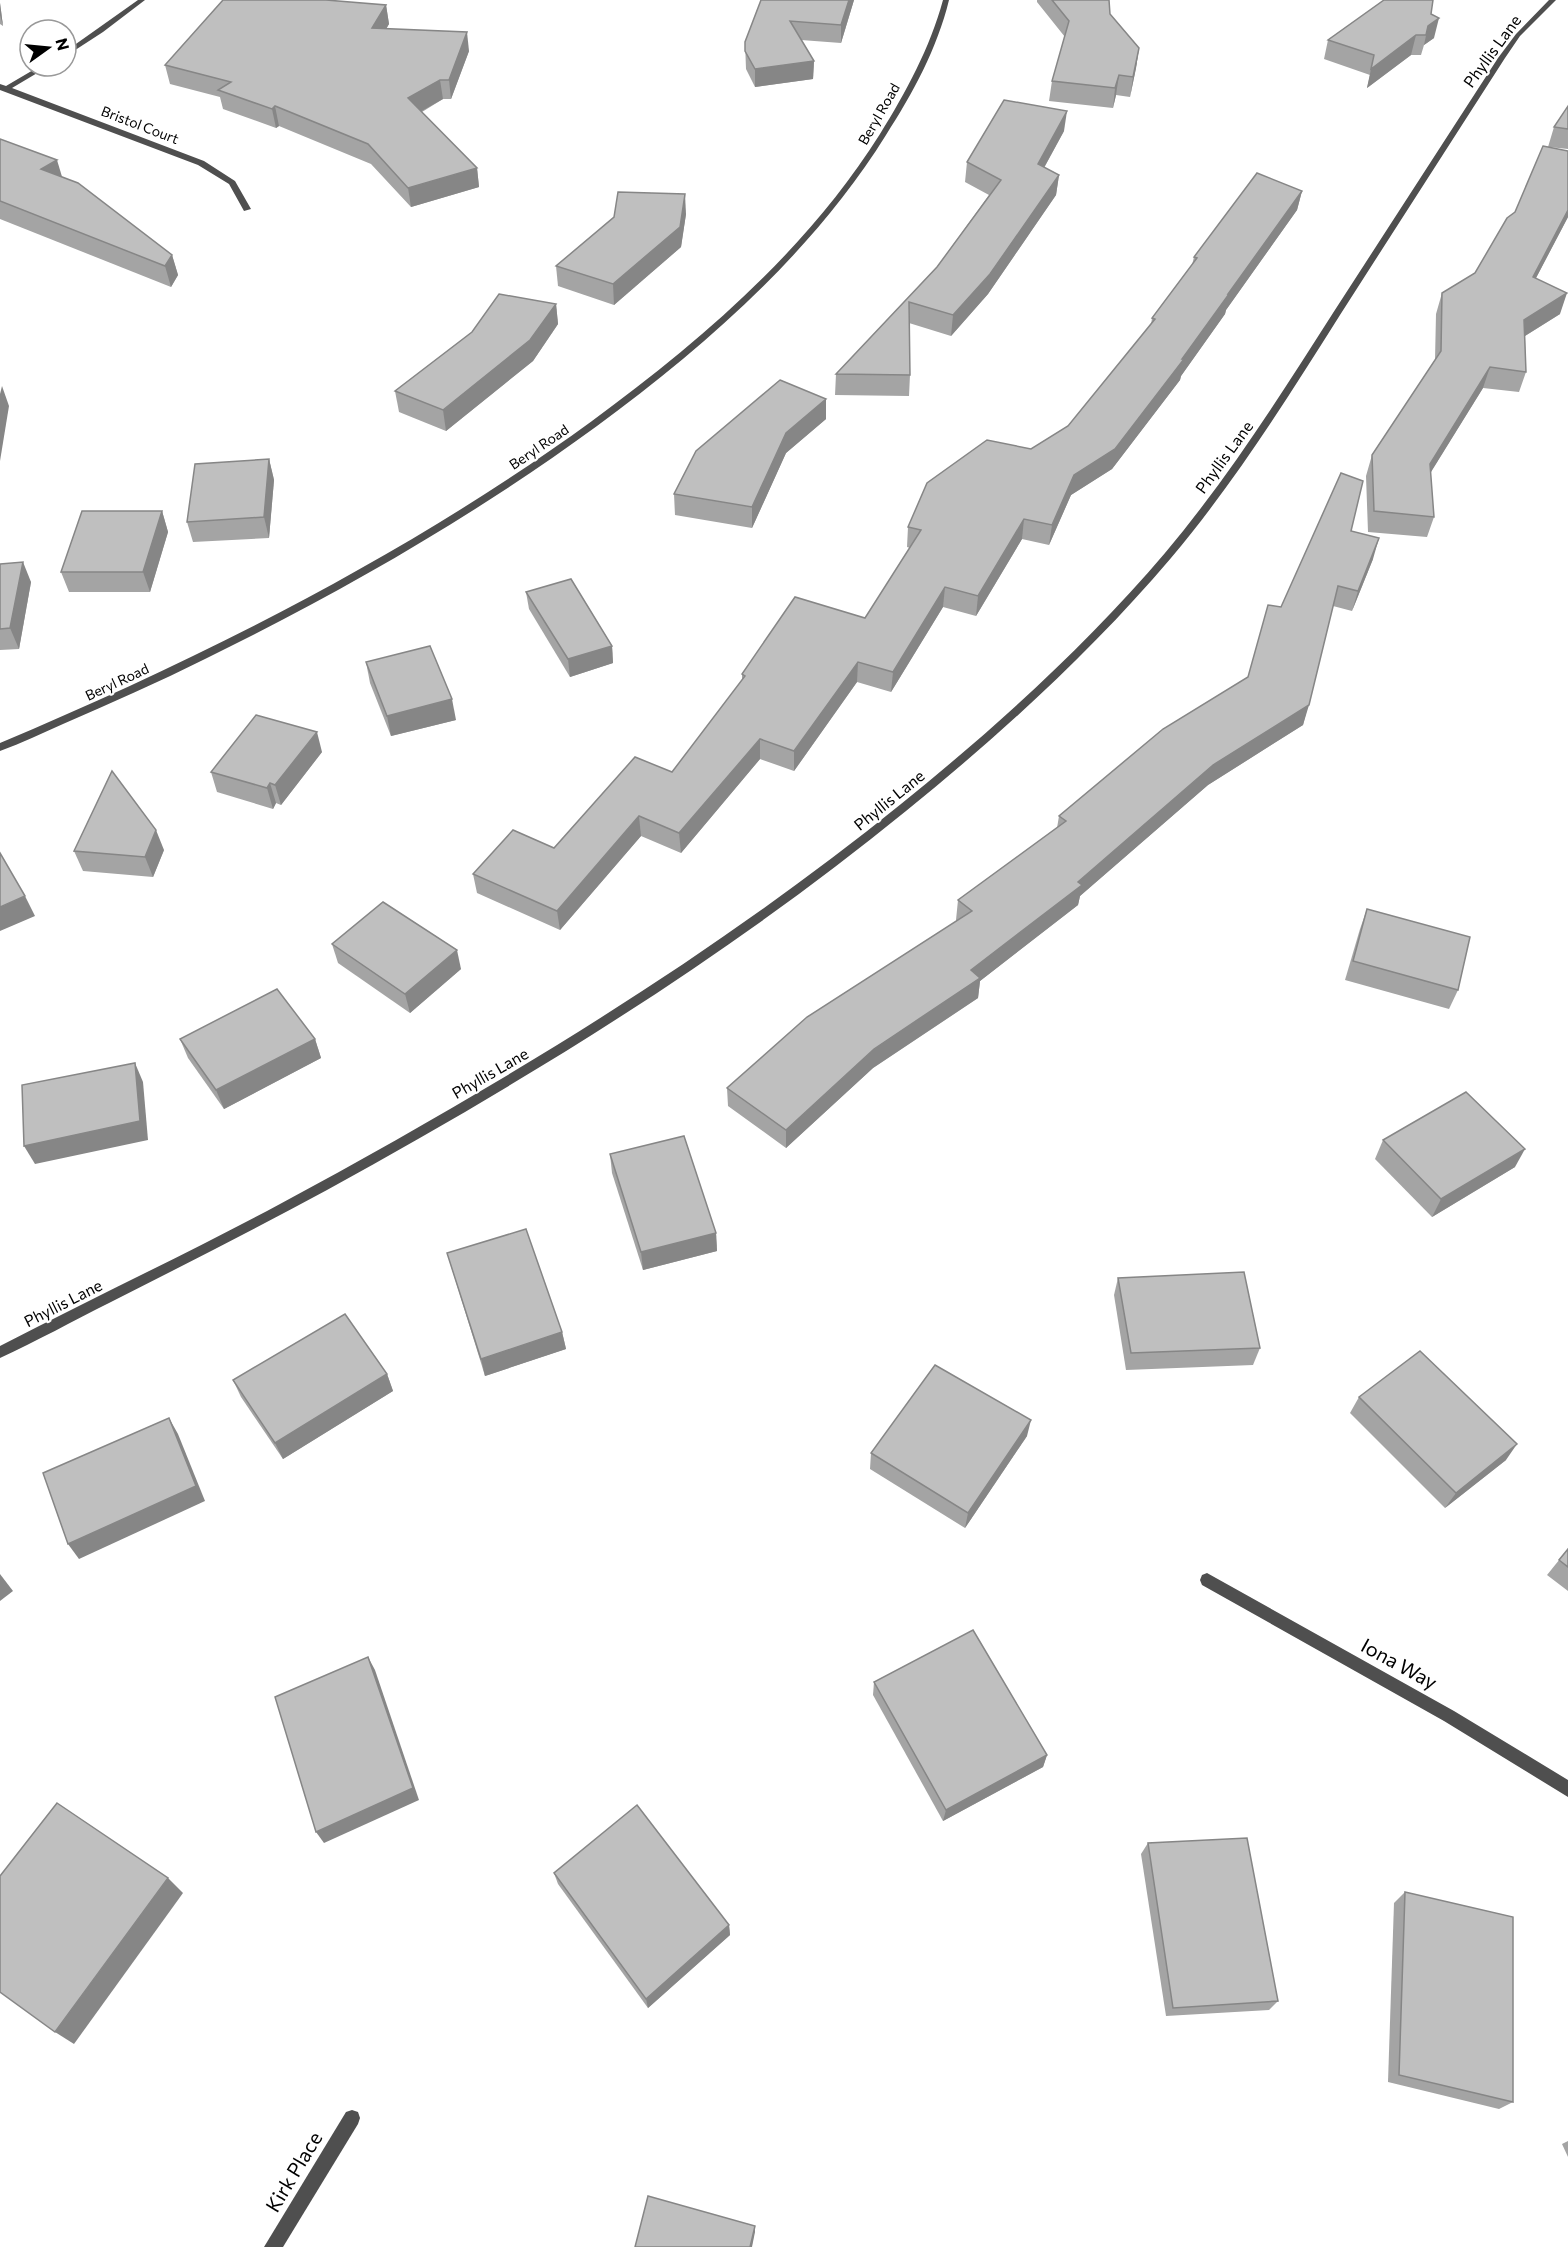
<svg xmlns="http://www.w3.org/2000/svg" width="1568" height="2247" font-family="Commissioner,sans-serif">
<style>
.lines{fill:none;stroke-linecap:round;stroke-linejoin:round}
.minor{fill:#4f4f4f;fill-rule:evenodd}
.wall{fill:#a4a4a4}
.shaded-wall{fill:#868686}
.building{fill:#bfbfbf;stroke:#868686;stroke-width:1.5}
.labels{text-anchor:middle;stroke-width:4.5;stroke-linejoin:round;paint-order:stroke}
.far-street-label{font-size:14px;fill:#000;stroke:#fff}
.street-label{font-size:16px;fill:#000;stroke:#fff}
.near-street-label{font-size:20px;fill:#000;stroke:#fff}
</style>
<rect width="100%" height="100%" fill="#fff"/>
<g class="lines">
<g class="minor">
<polygon points="138,0 145,0 103,32 66,56 66,51"/>
<path d="M943,0H949C937,49 913,93 886,135C813,252 707,345 597,426C474,516 342,592 205,659C159,682 111,703 63,724C42,733 22,743 0,751V743C208,655 409,554 592,421C701,341 807,250 880,134C906,92 930,48 943,0Z"/>
<path d="M1549,0H1556L1520,36L1505,58C1450,144 1395,229 1340,315C1287,399 1235,482 1171,558C1092,651 1001,734 906,811C727,957 529,1079 327,1190C255,1229 182,1266 109,1303C73,1321 37,1341 0,1358V1346C93,1298 188,1253 280,1204C497,1087 709,959 901,804C995,728 1086,646 1165,553C1228,478 1280,396 1333,313C1388,228 1443,143 1498,58L1516,34Z"/>
<polygon points="40,66 49,66 12,88 204,161 235,181 251,209 244,211 229,184 198,165 0,90 0,84 6,86"/>
<polygon points="1207,1573 1454,1711 1568,1780 1568,1797 1444,1721 1202,1585 1200,1580 1202,1575"/>
<polygon points="352,2110 358,2112 360,2118 358,2124 283,2247 264,2247 346,2112"/>
</g>
</g>
<g class="wall">
<polygon points="761,0 854,0 841,43 801,40 814,61 813,79 755,87 746,69 745,42"/>
<polygon points="1037,0 1109,0 1110,14 1139,48 1136,68 1130,97 1116,95 1113,108 1049,101 1052,81 1065,37 1037,2"/>
<polygon points="0,3 3,26 0,24"/>
<polygon points="386,5 389,24 386,29 469,51 451,99 443,99 422,112 477,168 479,187 411,207 371,164 279,126 276,128 223,109 220,97 170,84 165,65"/>
<polygon points="1431,14 1434,38 1424,45 1421,55 1411,55 1367,88 1370,75 1324,59 1328,40"/>
<polygon points="1568,106 1568,149 1549,147 1568,217 1536,278 1560,314 1525,336 1526,372 1519,392 1483,388 1430,473 1434,517 1427,537 1368,532 1366,476 1372,455 1435,360 1436,314 1442,293 1475,273 1515,212 1548,147 1554,127"/>
<polygon points="1064,131 1044,168 1059,175 1056,195 988,294 951,336 909,323 910,375 909,396 835,395 836,374 937,267 989,195 965,182 967,162"/>
<polygon points="0,139 63,178 172,255 178,275 171,287 0,219"/>
<polygon points="1302,191 1297,210 1226,310 1225,314 1181,376 1180,380 1112,469 1071,495 1049,545 1022,539 976,616 943,607 891,692 857,682 794,771 760,759 681,853 641,836 560,930 477,893 473,874 554,848 672,772 742,681 742,674 865,618 910,548 907,547 908,527 1068,426 1151,325 1152,318 1192,265 1194,257"/>
<polygon points="686,214 681,247 614,305 558,286 556,266"/>
<polygon points="556,304 558,324 533,361 446,431 399,412 395,391 472,332"/>
<polygon points="826,399 826,419 786,453 752,528 675,515 674,494"/>
<polygon points="269,459 274,480 269,538 193,542 187,522"/>
<polygon points="162,511 168,532 150,592 69,592 61,572"/>
<polygon points="1351,531 1373,559 1352,611 1333,606 1303,725 1208,785 1080,896 1078,905 980,981 978,998 873,1068 786,1148 728,1106 727,1088 957,921 956,920 958,900 1057,828 1059,816 1248,677 1281,607"/>
<polygon points="0,564 31,582 19,649 0,650"/>
<polygon points="526,592 612,646 613,663 570,677 529,609"/>
<polygon points="366,662 456,720 391,736 370,683"/>
<polygon points="322,752 281,805 276,803 273,809 217,792 211,772"/>
<polygon points="164,850 153,877 83,871 74,851"/>
<polygon points="1367,909 1458,990 1449,1009 1345,980 1360,929"/>
<polygon points="332,944 461,969 410,1013 338,963"/>
<polygon points="180,1039 315,1039 321,1058 224,1109 188,1058"/>
<polygon points="1383,1140 1515,1167 1432,1217 1375,1159"/>
<polygon points="610,1154 716,1233 717,1251 643,1270 612,1173"/>
<polygon points="447,1253 562,1332 566,1349 485,1376"/>
<polygon points="1118,1278 1260,1348 1253,1365 1126,1370 1114,1295"/>
<polygon points="387,1374 393,1391 283,1459 241,1397 233,1380"/>
<polygon points="1359,1397 1506,1460 1445,1508 1350,1413"/>
<polygon points="1027,1436 965,1528 870,1469 871,1453"/>
<polygon points="1568,1549 1568,1591 1547,1575"/>
<polygon points="874,1682 1047,1755 1043,1767 943,1821 873,1695"/>
<polygon points="1148,1843 1278,2001 1269,2010 1166,2016 1141,1854"/>
<polygon points="554,1873 729,1925 730,1935 648,2008 558,1884"/>
<polygon points="1405,1892 1513,2102 1499,2109 1388,2082 1394,1903"/>
<polygon points="1568,2141 1568,2157 1562,2144"/>
</g>
<g class="shaded-wall">
<polygon points="849,0 854,0 841,43 841,25"/>
<polygon points="0,3 3,26 0,15"/>
<polygon points="386,5 389,24 375,47 372,28"/>
<polygon points="1439,18 1434,38 1424,45 1428,26"/>
<polygon points="467,32 469,51 451,99 449,80"/>
<polygon points="1416,35 1411,55 1367,88 1371,69"/>
<polygon points="1139,48 1136,68 1130,97 1133,77"/>
<polygon points="814,61 813,79 755,87 755,69"/>
<polygon points="1119,75 1116,95 1113,108 1115,88"/>
<polygon points="440,80 443,99 411,117 408,98"/>
<polygon points="275,106 279,126 276,128 272,109"/>
<polygon points="1067,111 1064,131 1035,184 1038,164"/>
<polygon points="57,160 63,180 41,169"/>
<polygon points="477,168 479,187 411,207 408,188"/>
<polygon points="1059,175 1056,195 988,294 951,336 953,315"/>
<polygon points="1302,191 1297,210 1226,310 1225,314 1181,376 1180,380 1112,469 1071,495 1049,545 1052,525 1074,475 1228,294"/>
<polygon points="685,194 686,214 681,247 614,305 613,284"/>
<polygon points="1568,210 1568,217 1526,297 1533,277"/>
<polygon points="172,255 178,275 171,287 165,266"/>
<polygon points="1567,293 1560,314 1517,341 1524,320"/>
<polygon points="556,304 558,324 533,361 446,431 443,410"/>
<polygon points="1490,367 1483,388 1423,485 1430,464"/>
<polygon points="2,386 9,406 0,461 0,394"/>
<polygon points="826,399 826,419 786,453 752,528 752,507 786,433"/>
<polygon points="269,459 274,480 269,538 264,517"/>
<polygon points="162,511 168,532 150,592 143,572"/>
<polygon points="1024,519 1022,539 976,616 978,596"/>
<polygon points="1379,538 1373,559 1352,611 1358,591"/>
<polygon points="23,562 31,582 19,649 10,628"/>
<polygon points="945,587 943,607 891,692 893,672"/>
<polygon points="612,646 613,663 570,677 568,659"/>
<polygon points="858,662 857,682 794,771 794,751"/>
<polygon points="452,699 456,720 391,736 387,716"/>
<polygon points="1309,705 1303,725 1208,785 1080,896 1078,905 980,981 978,998 873,1068 786,1148 786,1130 874,1049 1078,882 1213,765"/>
<polygon points="317,732 322,752 281,805 275,785"/>
<polygon points="760,739 760,759 681,853 679,833"/>
<polygon points="270,783 276,803 273,809 267,788"/>
<polygon points="639,816 641,836 560,930 557,911"/>
<polygon points="156,830 164,850 153,877 145,857"/>
<polygon points="25,896 35,916 0,931 0,907"/>
<polygon points="457,950 461,969 410,1013 405,994"/>
<polygon points="315,1039 321,1058 224,1109 216,1090"/>
<polygon points="135,1063 143,1082 148,1140 35,1164 24,1146"/>
<polygon points="1525,1149 1515,1167 1432,1217 1441,1199"/>
<polygon points="716,1233 717,1251 643,1270 641,1252"/>
<polygon points="562,1332 566,1349 485,1376 481,1359"/>
<polygon points="387,1374 393,1391 283,1459 275,1443"/>
<polygon points="169,1418 178,1434 205,1501 79,1559 68,1544"/>
<polygon points="1031,1420 1027,1436 965,1528 968,1513"/>
<polygon points="1517,1444 1506,1460 1445,1508 1456,1493"/>
<polygon points="0,1574 13,1591 0,1601"/>
<polygon points="368,1657 375,1670 419,1800 324,1843 316,1832"/>
<polygon points="1047,1755 1043,1767 943,1821 946,1810"/>
<polygon points="168,1878 183,1893 74,2044 55,2032"/>
<polygon points="729,1925 730,1935 648,2008 646,1999"/>
<polygon points="755,2226 755,2232 752,2247 750,2247"/>
</g>
<g class="building">
<polygon points="223,0 326,0 386,5 372,28 467,32 449,80 440,80 408,98 477,168 408,188 368,144 275,106 272,109 218,90 231,82 165,65"/>
<polygon points="761,0 849,0 841,25 790,21 814,61 755,69 745,51 745,42"/>
<polygon points="1052,0 1109,0 1110,14 1139,48 1133,77 1119,75 1115,88 1052,81 1069,21"/>
<polygon points="1384,0 1433,0 1431,14 1439,18 1428,26 1426,35 1416,35 1371,69 1374,55 1328,40"/>
<polygon points="1004,100 1067,111 1038,164 1059,175 990,274 953,315 909,302 910,375 836,374 937,267 1001,180 967,162"/>
<polygon points="1568,106 1568,129 1554,127"/>
<polygon points="0,139 57,160 41,169 78,183 172,255 165,266 0,201"/>
<polygon points="1543,146 1568,151 1568,210 1533,277 1567,293 1524,320 1526,372 1490,367 1430,464 1434,517 1374,511 1372,455 1441,351 1442,293 1475,273 1507,218 1515,212"/>
<polygon points="1257,173 1302,191 1228,294 1229,294 1182,359 1184,359 1115,449 1074,475 1052,525 1024,519 978,596 945,587 893,672 858,662 794,751 760,739 679,833 639,816 557,911 473,874 513,830 554,848 635,757 672,772 745,676 742,674 795,597 865,618 921,530 908,527 927,483 987,440 1031,449 1068,426 1155,319 1152,318 1197,258 1194,257"/>
<polygon points="618,192 685,194 680,227 613,284 556,266 614,217"/>
<polygon points="499,294 556,304 530,340 443,410 395,391 472,332"/>
<polygon points="780,380 826,399 786,433 752,507 674,494 696,451"/>
<polygon points="269,459 264,517 187,522 195,464"/>
<polygon points="1341,473 1363,481 1351,531 1379,538 1358,591 1338,586 1309,705 1213,765 1078,882 1082,885 971,970 980,978 874,1049 786,1130 727,1088 807,1017 972,911 958,900 1066,821 1059,816 1163,729 1248,677 1268,605 1281,607"/>
<polygon points="82,511 162,511 143,572 61,572"/>
<polygon points="23,562 10,628 0,629 0,564"/>
<polygon points="571,579 612,646 568,659 526,592"/>
<polygon points="430,646 452,699 387,716 366,662"/>
<polygon points="256,715 317,732 275,785 270,783 267,788 211,772"/>
<polygon points="112,771 156,830 145,857 74,851"/>
<polygon points="0,853 25,896 0,907"/>
<polygon points="383,902 457,950 405,994 332,944"/>
<polygon points="1367,909 1470,937 1458,990 1353,961"/>
<polygon points="277,989 315,1039 216,1090 180,1039"/>
<polygon points="135,1063 140,1121 24,1146 22,1085"/>
<polygon points="1466,1092 1525,1149 1441,1199 1383,1140"/>
<polygon points="684,1136 716,1233 641,1252 610,1154"/>
<polygon points="526,1229 562,1332 481,1359 447,1253"/>
<polygon points="1244,1272 1260,1348 1131,1353 1118,1278"/>
<polygon points="345,1314 387,1374 275,1443 233,1380"/>
<polygon points="1420,1351 1517,1444 1456,1493 1359,1397"/>
<polygon points="935,1365 1031,1420 968,1513 871,1453"/>
<polygon points="169,1418 196,1486 68,1544 43,1473"/>
<polygon points="1568,1549 1568,1567 1559,1560"/>
<polygon points="973,1630 1047,1755 946,1810 874,1682"/>
<polygon points="368,1657 413,1788 316,1832 275,1697"/>
<polygon points="57,1803 168,1878 55,2032 0,1992 0,1876"/>
<polygon points="637,1805 729,1925 646,1999 554,1873"/>
<polygon points="1247,1838 1278,2001 1173,2008 1148,1843"/>
<polygon points="1405,1892 1513,1917 1513,2102 1399,2075"/>
<polygon points="648,2196 755,2226 750,2247 635,2247"/>
</g>
<g class="labels">
<g class="far-street-label">
<text transform="translate(879 114) rotate(-60)" y="5">Beryl Road</text>
<text transform="translate(140 125) rotate(21)" y="5">Bristol Court</text>
<text transform="translate(539 447) rotate(-34)" y="5">Beryl Road</text>
<text transform="translate(117 682) rotate(-25)" y="5">Beryl Road</text>
</g>
<g class="street-label">
<text transform="translate(1492 51) rotate(-54)" y="6">Phyllis Lane</text>
<text transform="translate(1224 457) rotate(-54)" y="6">Phyllis Lane</text>
<text transform="translate(889 800) rotate(-39)" y="6">Phyllis Lane</text>
<text transform="translate(490 1073) rotate(-30)" y="6">Phyllis Lane</text>
<text transform="translate(63 1303) rotate(-27)" y="6">Phyllis Lane</text>
</g>
<g class="near-street-label">
<text transform="translate(1399 1664) rotate(29)" y="7">Iona Way</text>
<text transform="translate(294 2172) rotate(-59)" y="7">Kirk Place</text>
</g>
</g>
<g transform="translate(48 48) rotate(75)"><circle r="28" fill="#ffffff" stroke="#999999" stroke-width="1.5"/>
<path d="M0-4.5L10 22L0 15L-10 22Z" fill="#000000"/>
<text y="-9" font-size="16" font-weight="bold" text-anchor="middle" fill="#000000">N</text>
</g>
</svg>
